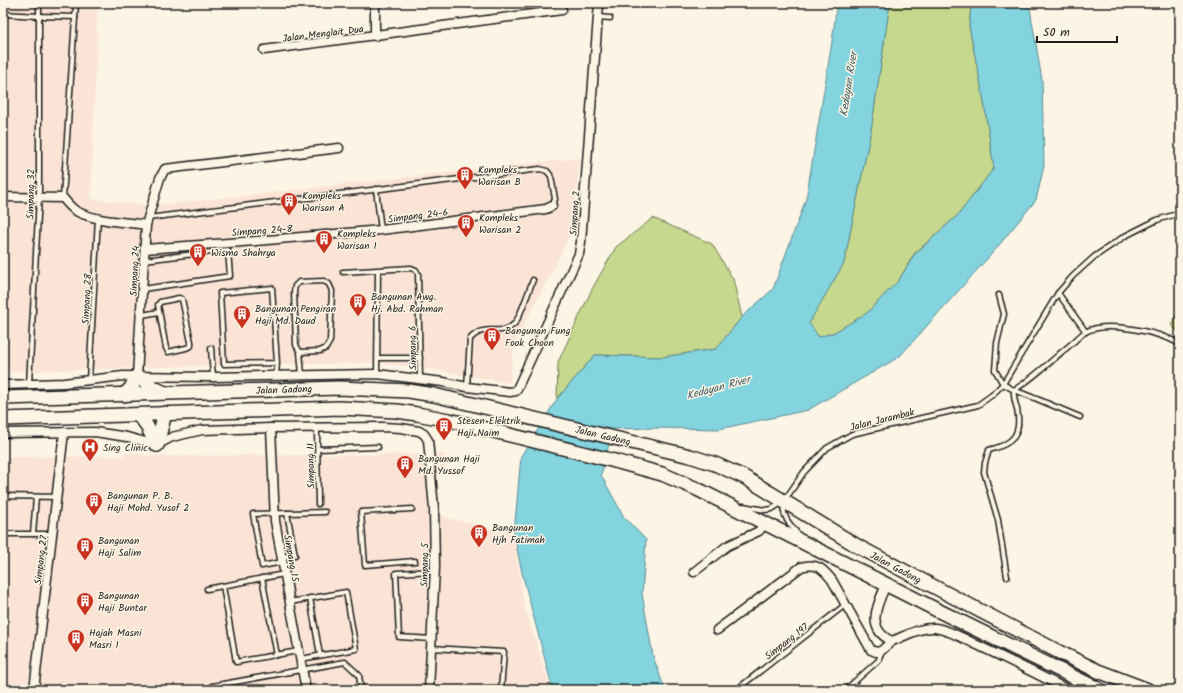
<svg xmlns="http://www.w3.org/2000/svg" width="1183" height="693" font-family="Kalam,sans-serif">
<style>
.built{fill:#fbe4d5}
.green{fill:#c5d88d;stroke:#707a54}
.water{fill:#84d4df;stroke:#5a8a91}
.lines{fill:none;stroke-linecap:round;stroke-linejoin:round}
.lane-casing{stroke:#1c1c1c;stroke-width:7}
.street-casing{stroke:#1c1c1c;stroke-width:11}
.primary-casing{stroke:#1c1c1c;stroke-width:16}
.lane{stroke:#fcf5e5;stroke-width:4}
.street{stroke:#fcf5e5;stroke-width:8}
.primary{stroke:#fcf5e5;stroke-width:13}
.labels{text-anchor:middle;stroke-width:3;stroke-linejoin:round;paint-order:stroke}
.street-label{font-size:10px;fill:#1c1c1c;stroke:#fcf5e5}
.poi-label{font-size:10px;fill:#1c1c1c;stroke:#fcf5e5;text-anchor:start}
.water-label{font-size:11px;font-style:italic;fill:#405c60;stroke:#fcf5e5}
</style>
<rect width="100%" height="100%" fill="#fcf5e5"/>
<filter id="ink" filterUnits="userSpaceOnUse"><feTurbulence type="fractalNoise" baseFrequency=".025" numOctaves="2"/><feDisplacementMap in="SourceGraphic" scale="8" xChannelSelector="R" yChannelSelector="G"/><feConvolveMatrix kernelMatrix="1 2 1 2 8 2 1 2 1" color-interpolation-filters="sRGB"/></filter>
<g filter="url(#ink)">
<g class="built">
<polygon points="3,3 98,3 91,199 149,206 580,158 572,232 514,344 510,383 434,370 378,363 198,366 3,372"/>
<polygon points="124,452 153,456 445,454 443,468 437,468 441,516 514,534 524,605 551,690 3,690 3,457 123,456"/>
</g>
<g class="green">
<polygon points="890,3 970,3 971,8 969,26 983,96 994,168 959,214 914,254 899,280 867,313 835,332 819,337 808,323 844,263 871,130"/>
<polygon points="653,218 712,244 733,279 742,317 716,349 662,357 595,355 557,399 558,362 592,289 616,247"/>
<polygon points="1180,308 1180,334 1171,325"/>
</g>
<polygon class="water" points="837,3 890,3 871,130 844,263 809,323 819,337 835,332 867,313 899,280 914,255 959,214 994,168 983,96 969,26 971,8 970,3 1029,3 1042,80 1044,166 1036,200 995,250 899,357 808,410 719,429 653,428 613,429 601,475 624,517 646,540 642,594 653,656 665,690 553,690 522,573 514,534 521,456 557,399 595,355 662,357 716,349 742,317 773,289 806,199 832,42"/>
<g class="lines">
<defs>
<g id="lane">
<polyline points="3,14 39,16 75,17"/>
<polyline points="598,17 610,18"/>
<polyline points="376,189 381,230"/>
<polyline points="63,198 76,3"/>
<polyline points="148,218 540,169 547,171 551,176 555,199 552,206"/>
<polyline points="343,272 411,268 416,270 418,274 420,379"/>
<polygon points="324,281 329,284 332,291 330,341 326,348 320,351 300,352 296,345 294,292 295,286 299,282"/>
<polyline points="143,289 230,276 228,250 144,260"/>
<polyline points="1058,293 1086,332"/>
<polyline points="999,295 1004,314 997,343 995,370 1003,384 1014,390 1037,399 1080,417"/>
<polygon points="179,298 182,299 191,342 191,346 186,348 168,352 166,348 158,305 160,302"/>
<polyline points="142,315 159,312"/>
<polyline points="211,348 213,377"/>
<polyline points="300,352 302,375"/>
<polyline points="378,358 420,358"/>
<polyline points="377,374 378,271"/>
<polyline points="276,375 277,363 272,288 220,293 224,364 277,363"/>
<polyline points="89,380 98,218"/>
<polyline points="29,384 39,197 39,3"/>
<path d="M467,387L470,339C486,321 501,339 515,323C520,317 529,290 533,280"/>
<polyline points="317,428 318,504"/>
<polyline points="318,449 378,447"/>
<path d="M784,503C781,516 791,526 799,535"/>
<polyline points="743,506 765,510 772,509 784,501 804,472 827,448 852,434 978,405 992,395 1003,384 1058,293 1073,276 1094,257 1125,236 1157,220 1180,213"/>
<polyline points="412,509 361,512 365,565 415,561"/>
<polyline points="3,517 5,496 57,497"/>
<polyline points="3,534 53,534"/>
<polyline points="33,534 36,497"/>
<polyline points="281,557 295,555 287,513"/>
<polyline points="282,562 262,566 253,514 325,512"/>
<path d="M1007,577L998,520L984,472L985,463L989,450C1013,444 1022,435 1017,409C1015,402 1013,397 1014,390C1032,379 1048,364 1064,350C1071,345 1078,337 1085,332C1107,320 1159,332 1180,344"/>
<polyline points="262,578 277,655"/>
<polyline points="223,586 236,662 298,651"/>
<polyline points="207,589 284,574"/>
<polyline points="310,598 320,655"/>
<polyline points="290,602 346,592 356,649 301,659"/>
<polyline points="432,639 399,637 396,573 435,571"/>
<polyline points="431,648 504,652 501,690"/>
<polyline points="212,686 345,662 359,675 361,690"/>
<polyline points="736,690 845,605"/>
<polyline points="845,690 879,660 881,651"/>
</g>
<g id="street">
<polyline points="375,36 375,3"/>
<polyline points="264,50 562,10"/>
<path d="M3,197L63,198C67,203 71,208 76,211C94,221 126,222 146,225"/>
<polyline points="145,249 256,241 381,230 546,209 552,206"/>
<polyline points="137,376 146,225 160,178 165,169 339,148"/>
<polyline points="3,385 64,383 123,376 213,377 377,374 443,382 467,387 510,392 516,391 579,254 581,242 599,3"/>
<polyline points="271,428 275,521 306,690"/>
<polyline points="3,433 95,432 127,437 157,445 172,437 202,430 271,428 383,427 401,428 419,431 424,434 428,440 429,451 434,509 435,567 429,690"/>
<polyline points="694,572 727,546 759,531 765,523"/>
<path d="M886,585C877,605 865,629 892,641C906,636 919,627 935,628C949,630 963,638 975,644C1007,659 1037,674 1068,690"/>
<path d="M717,630L801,567C817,562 823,569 832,580L871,650L876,652L881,651L892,641"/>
<polyline points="34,690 64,432"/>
</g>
<g id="primary">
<polyline points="124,395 131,388 137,376 154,388 165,393"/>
<polyline points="3,398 339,388 409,391 434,395 690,456 715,464 744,477 859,547 946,593 1059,652 1098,671 1148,690"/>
<polyline points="137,415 144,421 157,445"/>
<polyline points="3,419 340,408 397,411 417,414 449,420 611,460 662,474 697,489 937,610 1100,690"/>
<polyline points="157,445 165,413"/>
</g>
</defs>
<use href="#lane" class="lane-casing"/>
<use href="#street" class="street-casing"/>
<use href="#primary" class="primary-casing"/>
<use href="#lane" class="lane"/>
<use href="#street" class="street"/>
<use href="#primary" class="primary"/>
</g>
</g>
<defs>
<symbol id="building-pin" viewBox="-11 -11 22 30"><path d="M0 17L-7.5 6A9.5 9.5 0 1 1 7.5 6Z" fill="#c8321e" stroke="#fcf5e5"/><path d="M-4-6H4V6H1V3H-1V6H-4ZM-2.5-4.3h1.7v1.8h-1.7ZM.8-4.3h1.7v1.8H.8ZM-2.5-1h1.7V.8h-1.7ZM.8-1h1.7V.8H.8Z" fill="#fff"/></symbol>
<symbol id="hospital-pin" viewBox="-11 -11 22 30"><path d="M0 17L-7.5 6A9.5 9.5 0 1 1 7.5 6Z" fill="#c8321e" stroke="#fcf5e5"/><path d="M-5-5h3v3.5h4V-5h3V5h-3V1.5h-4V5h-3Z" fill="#fff"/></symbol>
</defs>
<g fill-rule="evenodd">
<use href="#building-pin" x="455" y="165" width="20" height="27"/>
<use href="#building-pin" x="279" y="191" width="20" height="27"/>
<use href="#building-pin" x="456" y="213" width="20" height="27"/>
<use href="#building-pin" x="314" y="229" width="20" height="27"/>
<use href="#building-pin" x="188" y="242" width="20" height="27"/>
<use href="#building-pin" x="348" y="292" width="20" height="27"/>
<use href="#building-pin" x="232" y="304" width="20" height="27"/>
<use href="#building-pin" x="482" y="326" width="20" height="27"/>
<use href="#building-pin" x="434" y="416" width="20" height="27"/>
<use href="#hospital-pin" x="80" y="437" width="20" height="27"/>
<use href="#building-pin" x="395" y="454" width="20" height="27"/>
<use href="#building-pin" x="84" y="491" width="20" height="27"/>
<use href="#building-pin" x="469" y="523" width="20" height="27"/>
<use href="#building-pin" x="75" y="536" width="20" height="27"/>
<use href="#building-pin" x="75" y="591" width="20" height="27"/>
<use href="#building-pin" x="66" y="628" width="20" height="27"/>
</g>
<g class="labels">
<g class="street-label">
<text transform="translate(323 33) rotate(-7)" y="4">Jalan Menglait Dua</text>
<text transform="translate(30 194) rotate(-89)" y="4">Simpang 32</text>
<text transform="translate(574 213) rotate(-86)" y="4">Simpang 2</text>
<text transform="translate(418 215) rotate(-7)" y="4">Simpang 24-6</text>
<text transform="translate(262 230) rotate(-4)" y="4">Simpang 24-8</text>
<text transform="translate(134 271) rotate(-87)" y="4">Simpang 24</text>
<text transform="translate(86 299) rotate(-87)" y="4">Simpang 28</text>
<text transform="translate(412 348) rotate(-91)" y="4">Simpang 6</text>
<text transform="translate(284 389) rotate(-2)" y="4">Jalan Gadong</text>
<text transform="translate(882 419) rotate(-14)" y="4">Jalan Jarambak</text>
<text transform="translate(603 435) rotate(13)" y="4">Jalan Gadong</text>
<text transform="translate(310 466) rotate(-91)" y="4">Simpang 11</text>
<text transform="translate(292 558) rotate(80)" y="4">Simpang 15</text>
<text transform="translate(40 560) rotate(-83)" y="4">Simpang 27</text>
<text transform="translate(424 565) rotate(-89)" y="4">Simpang 5</text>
<text transform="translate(896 567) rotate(28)" y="4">Jalan Gadong</text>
<text transform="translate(786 641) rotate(-38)" y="4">Simpang 197</text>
</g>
<g class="poi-label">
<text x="478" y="173">Kompleks<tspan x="478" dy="12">Warisan B</tspan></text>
<text x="302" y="199">Kompleks<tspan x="302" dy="12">Warisan A</tspan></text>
<text x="479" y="221">Kompleks<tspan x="479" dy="12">Warisan 2</tspan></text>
<text x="337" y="237">Kompleks<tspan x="337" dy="12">Warisan 1</tspan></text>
<text x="211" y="256">Wisma Shahrya</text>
<text x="371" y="300">Bangunan Awg.<tspan x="371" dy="12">Hj. Abd. Rahman</tspan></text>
<text x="255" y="312">Bangunan Pengiran<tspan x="255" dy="12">Haji Md. Daud</tspan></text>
<text x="505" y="334">Bangunan Fung<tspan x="505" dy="12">Fook Choon</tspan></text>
<text x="457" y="424">Stesen Elektrik<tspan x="457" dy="12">Haji Naim</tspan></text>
<text x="103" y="451">Sing Clinic</text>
<text x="418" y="462">Bangunan Haji<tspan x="418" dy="12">Md. Yussof</tspan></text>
<text x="107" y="499">Bangunan P. B.<tspan x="107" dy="12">Haji Mohd. Yusof 2</tspan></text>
<text x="492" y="531">Bangunan<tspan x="492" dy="12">Hjh Fatimah</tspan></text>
<text x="98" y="544">Bangunan<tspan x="98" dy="12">Haji Salim</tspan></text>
<text x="98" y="599">Bangunan<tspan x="98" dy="12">Haji Buntar</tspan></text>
<text x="89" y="636">Hajah Masni<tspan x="89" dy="12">Masri 1</tspan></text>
</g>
<g class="water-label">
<text transform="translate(848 84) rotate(-81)" y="4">Kedayan River</text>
<text transform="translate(718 387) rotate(-15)" y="4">Kedayan River</text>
</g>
</g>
<rect width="1183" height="693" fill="none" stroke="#fcf5e5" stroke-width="16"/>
<rect x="8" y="8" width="1167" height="677" fill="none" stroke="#1c1c1c" stroke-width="1.5" filter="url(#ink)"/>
<path d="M1037 36v6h80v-6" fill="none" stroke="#1c1c1c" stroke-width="2"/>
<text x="1043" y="36" font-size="12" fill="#1c1c1c" stroke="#fcf5e5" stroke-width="3" paint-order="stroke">50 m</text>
</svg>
